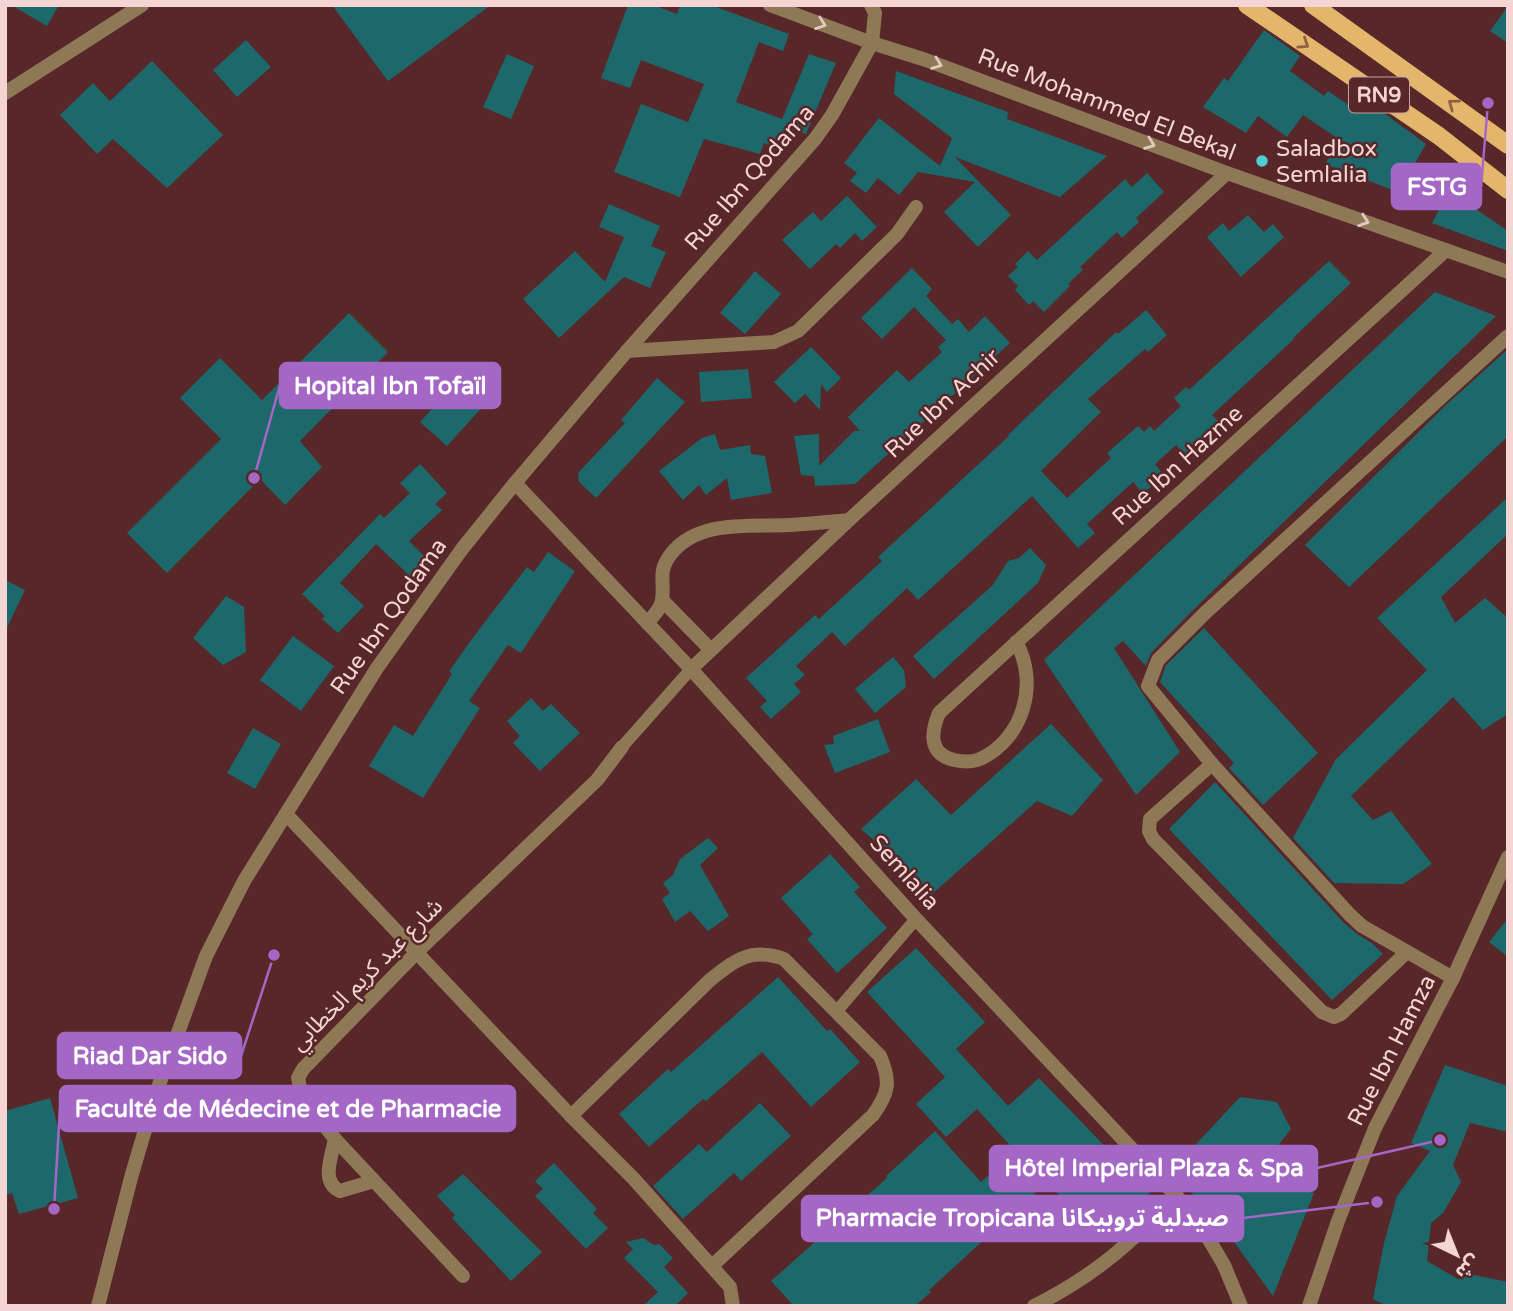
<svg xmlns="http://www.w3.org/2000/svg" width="1513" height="1311" font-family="'Varela Round','Noto Sans Arabic',sans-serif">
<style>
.building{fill:#1d686b}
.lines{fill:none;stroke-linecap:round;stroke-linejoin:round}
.pedestrian{stroke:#8e7855;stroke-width:12}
.minor{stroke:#8e7855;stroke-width:14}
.primary{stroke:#e3b66c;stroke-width:18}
.oneway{stroke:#e5c7c1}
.oneway2{stroke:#8f6044}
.poi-dot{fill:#51ccd1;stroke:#572729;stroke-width:2.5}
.labels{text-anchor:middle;stroke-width:5;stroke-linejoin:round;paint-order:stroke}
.shield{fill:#572729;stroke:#c5a1a1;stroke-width:2}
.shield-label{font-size:21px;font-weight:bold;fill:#f4d5d4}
.street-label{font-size:23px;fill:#f4d5d4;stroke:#572729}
.poi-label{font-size:23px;fill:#f4d5d4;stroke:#572729;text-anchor:start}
.leader{fill:none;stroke:#a567c6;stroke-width:2.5}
.callout-dot{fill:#a567c6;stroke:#572729;stroke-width:2.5}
.callout{fill:#a567c6;stroke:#a567c6;stroke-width:2.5}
.callout-label{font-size:24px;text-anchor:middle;font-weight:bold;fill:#fff}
</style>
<rect width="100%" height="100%" fill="#572729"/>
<g class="building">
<polygon points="11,5 59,5 47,26"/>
<polygon points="332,5 491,5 388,81"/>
<polygon points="628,5 653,5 677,14 680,5 711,5 789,34 783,51 759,42 736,102 782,119 809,54 836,63 806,134 787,128 779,149 764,143 760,154 704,139 680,197 614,172 641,104 688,122 704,84 641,60 630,88 601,78"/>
<polygon points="1508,6 1508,43 1490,31"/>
<polygon points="1264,30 1300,56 1290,71 1324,96 1328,91 1358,111 1366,100 1426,144 1398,192 1325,164 1340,140 1303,115 1287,137 1258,116 1246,133 1203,107 1224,78 1228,81"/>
<polygon points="246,40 271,67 237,97 213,70"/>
<polygon points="507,54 534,66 511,119 483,107"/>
<polygon points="152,61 223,135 167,188 113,139 97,154 60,115 93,83 110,101"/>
<polygon points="896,71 1008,112 1007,119 1107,156 1060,197 955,157 1011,215 978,247 944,212 975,182 918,172 899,195 878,178 866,193 850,181 857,173 844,163 879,118 940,166 952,138 894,94"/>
<polygon points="1147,173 1164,192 1136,218 1139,222 1122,238 1117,232 1080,267 1083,270 1068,284 1070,286 1044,312 1033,301 1029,305 1015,290 1018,286 1008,276 1018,267 1015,264 1028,251 1037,260 1125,179 1132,187"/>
<polygon points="1449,191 1508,231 1508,251 1432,223"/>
<polygon points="847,196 877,227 862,241 855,233 840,248 836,244 810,269 782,240 813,212 821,221"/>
<polygon points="609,204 660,226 651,246 666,252 650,288 624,277 559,338 523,299 575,251 605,282 624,237 599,227"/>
<polygon points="1248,215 1264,232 1273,224 1284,237 1241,277 1207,237 1223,223 1229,231"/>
<polygon points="1329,261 1351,283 1293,338 1294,339 1212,415 1220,423 1185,455 1176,445 1155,464 1164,475 1143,494 1133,482 1087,524 1095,533 1078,548 1032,496 918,600 907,588 845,646 832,632 796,666 805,675 794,684 801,692 771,719 760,707 767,701 746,678 815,615 819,619 882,561 878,557 1009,436 1008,435 1116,332 1118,334 1146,310 1167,335 1148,352 1145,349 1088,399 1101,412 1041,471 1067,498 1111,458 1107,453 1138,426 1144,432 1150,426 1154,431 1181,406 1174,398 1186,387 1189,390"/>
<polygon points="912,268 932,289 926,296 952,324 958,319 969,332 985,316 1010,343 855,484 815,486 814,476 801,475 794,436 819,434 819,466 854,431 860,431 848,417 897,370 909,382 942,352 938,347 946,340 914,307 882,339 861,318"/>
<polygon points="755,271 781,294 745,334 720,313"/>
<polygon points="1435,292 1496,316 1190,613 1151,653 1146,666 1123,641 1114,648 1180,752 1136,795 1044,660"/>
<polygon points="349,313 388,352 300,441 322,467 285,505 260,479 167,573 127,533 221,439 180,398 220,358 262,400"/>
<polygon points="811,347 841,378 827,392 821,384 820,410 805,394 795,403 774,382"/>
<polygon points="1508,349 1508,436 1349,587 1305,545 1446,405"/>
<polygon points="469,368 496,392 447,446 420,422"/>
<polygon points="748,369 752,398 701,402 699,372"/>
<polygon points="657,378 685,402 596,498 579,482 578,473 625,423 621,420"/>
<polygon points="715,434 720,450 750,445 751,454 765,456 772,493 731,500 727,478 706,495 699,485 683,500 659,471 702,438"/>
<polygon points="420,464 447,493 435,504 442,510 409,541 430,562 413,579 376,544 340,583 364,606 338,633 322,619 325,616 302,594 380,514 384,518 410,493 400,483"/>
<polygon points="1508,497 1508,534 1441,597 1455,623 1485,598 1508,618 1508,714 1483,730 1453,697 1351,796 1373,820 1391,811 1432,864 1403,884 1334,883 1293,838 1336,759 1427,670 1377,618"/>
<polygon points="1030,548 1046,565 1038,583 934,679 913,656 992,586 1008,561 1019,558"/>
<polygon points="548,552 575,571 521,653 508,645 469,701 480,708 423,798 369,766 394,725 413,736 452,674 449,671 478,631 527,567 534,572"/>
<polygon points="5,580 25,590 5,632"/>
<polygon points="226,596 244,607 246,652 223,665 193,638"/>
<polygon points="1204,628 1318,753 1263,805 1229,768 1234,763 1160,682 1166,665"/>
<polygon points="293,636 334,666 301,711 260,680"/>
<polygon points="893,657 904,670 906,687 875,713 855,689"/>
<polygon points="531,698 543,711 551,704 580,733 540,771 513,743 520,736 507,721"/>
<polygon points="878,719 890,752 835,773 824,745 834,744 833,736"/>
<polygon points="1051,724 1103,780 1072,816 1037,801 931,895 889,847 885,850 861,829 916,779 951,815"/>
<polygon points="253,728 281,744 255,789 227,773"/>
<polygon points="1215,782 1343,922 1357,934 1372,943 1383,954 1332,1000 1169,829"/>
<polygon points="708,838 718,848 700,865 729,916 708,931 690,911 675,922 662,899 670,893 663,883 673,875 680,859"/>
<polygon points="830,854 860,887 854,892 887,928 837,973 807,939 813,934 781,898"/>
<polygon points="1508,918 1508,957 1489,942"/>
<polygon points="916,948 985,1022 956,1049 1008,1106 1039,1078 1150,1193 1101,1238 1062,1195 1060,1196 1047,1182 929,1290 931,1292 915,1306 794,1306 771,1281 887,1178 886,1176 935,1131 981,1182 1015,1151 977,1109 946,1137 916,1104 945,1077 867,992"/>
<polygon points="778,977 827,1031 830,1029 860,1062 811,1107 762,1052 706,1101 703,1099 649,1147 619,1114 668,1069 671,1072"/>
<polygon points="1445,1065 1508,1086 1508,1132 1470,1123 1453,1165 1461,1182 1443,1213 1431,1223 1427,1261 1458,1279 1474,1275 1508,1282 1508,1306 1387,1306 1373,1299 1384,1243 1397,1196 1430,1151 1411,1143"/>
<polygon points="1240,1097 1277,1102 1291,1129 1258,1171 1314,1193 1273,1296 1221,1224 1171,1171"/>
<polygon points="50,1098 78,1198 19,1214 12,1193 5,1195 5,1111"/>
<polygon points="760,1103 791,1136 741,1181 734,1173 683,1219 653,1186 699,1144 707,1152"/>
<polygon points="554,1163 597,1209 593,1213 608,1228 586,1249 535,1196 543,1189 535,1181"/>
<polygon points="463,1174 542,1252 511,1281 452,1218 455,1215 437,1196"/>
<polygon points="643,1238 654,1245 659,1244 673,1258 664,1267 688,1293 675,1306 643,1306 658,1292 624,1258 633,1249 626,1242"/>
</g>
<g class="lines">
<g class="pedestrian">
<polyline points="622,747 691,669"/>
<polyline points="836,1012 916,919"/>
</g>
<g class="minor">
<polyline points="770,5 872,43 926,60 1227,173 1508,272"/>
<polyline points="5,93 142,5"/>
<polyline points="627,351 774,342 798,331 897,234 916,207"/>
<polyline points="515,483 691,669 916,919 1195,1216 1224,1265 1241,1306"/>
<polyline points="662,600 711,650"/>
<path d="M647,623C653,616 661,609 662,600C665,581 657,572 671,554C698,519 751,527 789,525C809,524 829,522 849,520"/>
<path d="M1016,642C1039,682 1024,739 980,759C971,763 963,762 954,760C928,754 931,732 939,713L1446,250"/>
<polyline points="691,669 849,520 1227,173"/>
<polyline points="1212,764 1150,819 1149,831 1153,839 1322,1012 1334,1017 1341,1014 1407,952"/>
<polyline points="286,814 571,1116 634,1179 730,1287 733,1306"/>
<polyline points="1453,978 1362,926 1350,915 1212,764 1148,686 1158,660 1205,613 1508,336"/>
<path d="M571,1116L710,980C735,960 751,947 784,959L880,1056C891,1081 889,1093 873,1115L712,1266"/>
<path d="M335,1139C332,1156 320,1182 340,1191L374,1181"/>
<polyline points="463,1276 335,1139 302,1097 298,1078 303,1069 417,952 597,780 622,747"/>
<polyline points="98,1306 132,1174 156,1093 206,956 244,881 377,668 462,549 515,483 627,351 815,139 832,115 872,43 875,13 871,5"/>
<path d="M1034,1306C1096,1275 1129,1244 1177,1196"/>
<polyline points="1309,1306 1338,1221 1375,1128 1453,978 1508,857"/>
</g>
<g class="primary">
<polyline points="1247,5 1439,136 1508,190"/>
<polyline points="1313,5 1508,145"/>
</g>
</g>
<defs><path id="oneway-chevron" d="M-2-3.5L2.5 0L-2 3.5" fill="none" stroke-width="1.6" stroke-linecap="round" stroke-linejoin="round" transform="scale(1.75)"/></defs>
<g class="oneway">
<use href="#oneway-chevron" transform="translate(821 24) rotate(20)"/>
<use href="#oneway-chevron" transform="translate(937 64) rotate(21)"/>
<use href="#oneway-chevron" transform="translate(1150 144) rotate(21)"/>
<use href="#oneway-chevron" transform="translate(1364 221) rotate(19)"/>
</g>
<g class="oneway2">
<use href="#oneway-chevron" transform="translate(1304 44) rotate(34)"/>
<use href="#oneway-chevron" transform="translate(1453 104) rotate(-144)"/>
</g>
<circle class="poi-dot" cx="1262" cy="161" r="7"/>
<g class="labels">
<rect class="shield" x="1349" y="77.5" width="60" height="35" rx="5"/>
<g class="shield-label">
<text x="1379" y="102">RN9</text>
</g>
<g class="street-label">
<text transform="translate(1107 104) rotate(21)" y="8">Rue Mohammed El Bekal</text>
<text transform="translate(749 177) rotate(-49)" y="8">Rue Ibn Qodama</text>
<text transform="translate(942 403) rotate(-43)" y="8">Rue Ibn Achir</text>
<text transform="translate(1177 465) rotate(-42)" y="8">Rue Ibn Hazme</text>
<text transform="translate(388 616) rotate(-55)" y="8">Rue Ibn Qodama</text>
<text transform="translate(905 872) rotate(48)" y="8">Semlalia</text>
<text transform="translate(366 974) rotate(-45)" y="8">شارع عبد كريم الخطابي</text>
<text transform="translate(1391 1050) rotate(-63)" y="8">Rue Ibn Hamza</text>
</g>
<g class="poi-label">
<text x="1276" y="156">Saladbox<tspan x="1276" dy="26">Semlalia</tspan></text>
</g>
</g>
<path class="leader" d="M1488 103L1481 187M254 478L280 385M274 955L241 1056M54 1209L60 1108M1440 1140L1317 1168M1377 1202L1243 1218"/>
<g class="callout-dot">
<circle cx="1488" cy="103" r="7"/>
<circle cx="254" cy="478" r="7"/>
<circle cx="274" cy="955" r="7"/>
<circle cx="54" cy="1209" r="7"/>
<circle cx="1440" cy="1140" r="7"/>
<circle cx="1377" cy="1202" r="7"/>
</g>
<g class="callout">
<rect x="1392" y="164" width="89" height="45" rx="7"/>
<rect x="280" y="363" width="220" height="45" rx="7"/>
<rect x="58" y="1033" width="183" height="45" rx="7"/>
<rect x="60" y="1086" width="455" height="45" rx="7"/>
<rect x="990" y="1146" width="327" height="45" rx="7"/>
<rect x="802" y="1196" width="441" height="45" rx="7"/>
</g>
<g class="callout-label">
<text x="1437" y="195">FSTG</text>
<text x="390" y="394">Hopital Ibn Tofaïl</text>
<text x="150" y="1064">Riad Dar Sido</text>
<text x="288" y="1117">Faculté de Médecine et de Pharmacie</text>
<text x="1154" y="1176">Hôtel Imperial Plaza &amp; Spa</text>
<text x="1022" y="1226">Pharmacie Tropicana صيدلية تروبيكانا</text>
</g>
<rect width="1513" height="1311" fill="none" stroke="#f4d5d4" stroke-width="14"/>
<g transform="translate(1457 1255) rotate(137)" stroke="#572729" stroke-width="5" paint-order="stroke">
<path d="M0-5L12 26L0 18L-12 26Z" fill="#f4d5d4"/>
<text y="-10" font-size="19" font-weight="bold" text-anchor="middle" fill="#f4d5d4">ش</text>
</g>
</svg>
